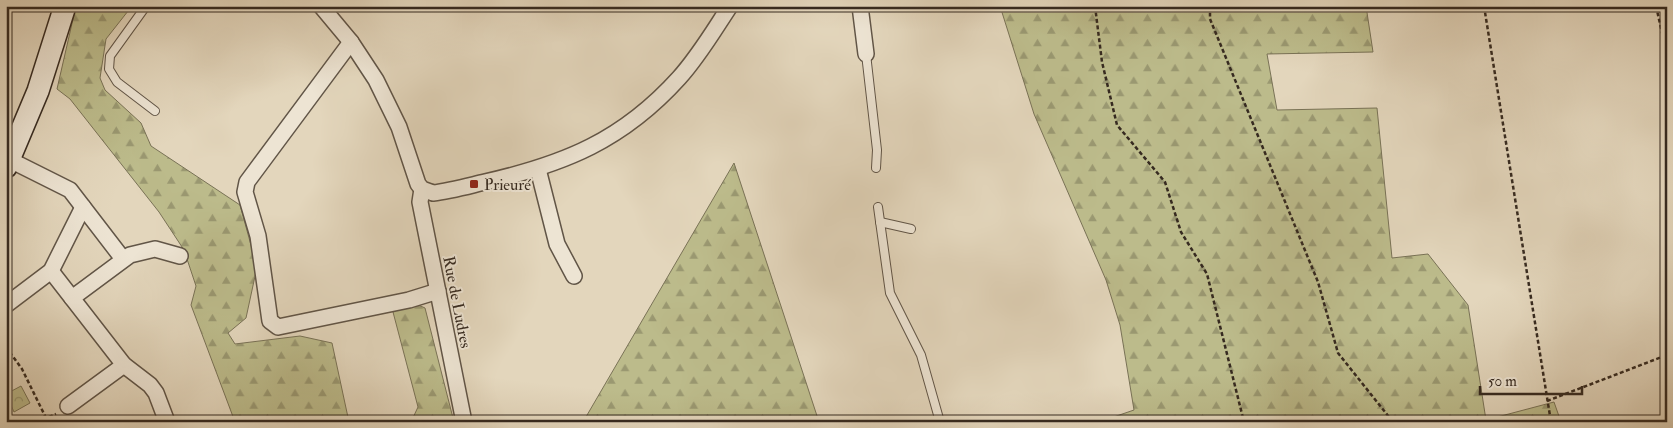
<svg xmlns="http://www.w3.org/2000/svg" width="1673" height="428" font-family="'IM FELL Double Pica',serif">
<style>
.forest{fill:url(#forest-firs);stroke:#797256}
.park{fill:url(#park-crowns);stroke:#797256}
.lines{fill:none;stroke-linecap:round;stroke-linejoin:round}
.lane-casing{stroke:#615547;stroke-width:10}
.street-casing{stroke:#615547;stroke-width:18}
.secondary-casing{stroke:#362a20;stroke-width:24}
.path{stroke:#362a20;stroke-width:2.5;stroke-dasharray:4 2.5;stroke-linecap:butt}
.lane{stroke:#ede4d3;stroke-width:8}
.street{stroke:#ede4d3;stroke-width:15}
.secondary{stroke:#ede4d3;stroke-width:21}
.poi-dot{fill:#8f2418;stroke:#ede4d3;stroke-width:2}
.labels{text-anchor:middle;stroke-width:4;stroke-linejoin:round;paint-order:stroke}
.poi-label{font-size:16px;fill:#362a20;stroke:#ede4d3;text-anchor:start}
.street-label{font-size:16px;fill:#362a20;stroke:#ede4d3}
</style>
<defs>
<pattern id="forest-firs" width="22" height="20" patternUnits="userSpaceOnUse" patternTransform="scale(1.25)"><rect width="22" height="20" fill="#bcbb8b"/><path d="M5 1l3.5 6h-7zM16 11l3.5 6h-7z" fill="#9a9871"/></pattern>
<pattern id="park-crowns" width="20" height="18" patternUnits="userSpaceOnUse" patternTransform="scale(1.25)"><rect width="20" height="18" fill="#bcbb8b"/><path d="M2 6a3 3 0 1 1 6 0M12 15a3 3 0 1 1 6 0" fill="none" stroke="#9a9871"/></pattern>
</defs>
<rect width="100%" height="100%" fill="#e3d6bc"/>
<filter id="stains"><feTurbulence type="fractalNoise" baseFrequency=".004" numOctaves="4"/><feColorMatrix values="0 0 0 0 .2 0 0 0 0 .09 0 0 0 0 .02 0 0 0 .5 -.17"/></filter>
<radialGradient id="worn" r=".72"><stop offset=".6" stop-color="#630" stop-opacity="0"/><stop offset="1" stop-color="#630" stop-opacity=".3"/></radialGradient>
<g class="forest">
<polygon points="76,6 132,6 106,39 100,78 105,90 141,123 151,146 240,205 257,267 246,318 228,333 235,344 300,336 332,343 349,422 235,422 191,305 196,286 184,250 159,212 70,99 57,89"/>
<polygon points="1000,6 1366,6 1373,52 1267,54 1277,110 1377,108 1392,258 1428,254 1468,305 1486,420 1554,402 1561,422 1099,422 1134,410 1120,325 1106,280 1034,114"/>
<polygon points="734,163 819,422 583,422"/>
<polygon points="414,303 425,308 454,422 411,422 418,407 393,312"/>
</g>
<polygon class="park" points="21,386 30,403 14,412 6,394"/>
<g class="lines">
<defs>
<g id="lane">
<polyline points="146,6 110,56 109,69 117,82 155,111"/>
<polyline points="866,54 877,150 876,168"/>
<polyline points="878,207 890,293 921,355 940,422"/>
<polyline points="880,222 911,229"/>
</g>
<g id="street">
<path d="M321,6L351,42L376,80L399,127L418,184L422,189L433,193C450,191 468,186 485,182C565,164 623,140 679,78C699,56 714,30 730,6"/>
<polyline points="860,6 866,54"/>
<polyline points="351,42 247,182 245,192 258,236 270,321 278,327 409,300 438,291"/>
<polyline points="10,160 70,190 123,259"/>
<polyline points="538,169 557,244 574,276"/>
<polyline points="422,189 420,202 464,422"/>
<polyline points="51,271 124,365 150,385 156,393 167,422"/>
<polyline points="72,298 130,255 155,249 180,256"/>
<polyline points="6,305 51,271 83,207"/>
<polyline points="68,406 124,365"/>
</g>
<polyline id="secondary" points="6,167 38,91 65,6"/>
</defs>
<use href="#lane" class="lane-casing"/>
<use href="#street" class="street-casing"/>
<use href="#secondary" class="secondary-casing"/>
<g class="path">
<polyline points="1095,6 1102,62 1117,125 1165,182 1181,232 1207,274 1244,422"/>
<polyline points="1210,6 1210,19 1318,282 1338,353 1393,422"/>
<polyline points="1484,6 1551,422"/>
<polyline points="1656,6 1667,55"/>
<polyline points="6,347 22,369 48,422"/>
<polyline points="1547,401 1667,355"/>
<polyline points="37,422 56,414"/>
</g>
<use href="#lane" class="lane"/>
<use href="#street" class="street"/>
<use href="#secondary" class="secondary"/>
</g>
<rect class="poi-dot" x="469" y="179" width="10" height="10" rx="2.5"/>
<g class="labels">
<g class="poi-label">
<text x="484" y="190">Prieuré</text>
</g>
<g class="street-label">
<text transform="translate(458 302) rotate(79)" y="6">Rue de Ludres</text>
</g>
</g>
<rect width="1673" height="428" fill="none" stroke="#e3d6bc" stroke-width="25"/>
<rect x="8" y="8" width="1658" height="413" fill="none" stroke="#362a20" stroke-width="2.5"/>
<rect x="12" y="12" width="1648" height="403" fill="none" stroke="#362a20"/>
<path d="M1480 386v8h102v-8" fill="none" stroke="#362a20" stroke-width="2.5"/>
<text x="1488" y="386" font-size="15" fill="#362a20" stroke="#ede4d3" stroke-width="4" paint-order="stroke">50 m</text>
<rect width="100%" height="100%" filter="url(#stains)"/>
<rect width="100%" height="100%" fill="url(#worn)"/>
</svg>
